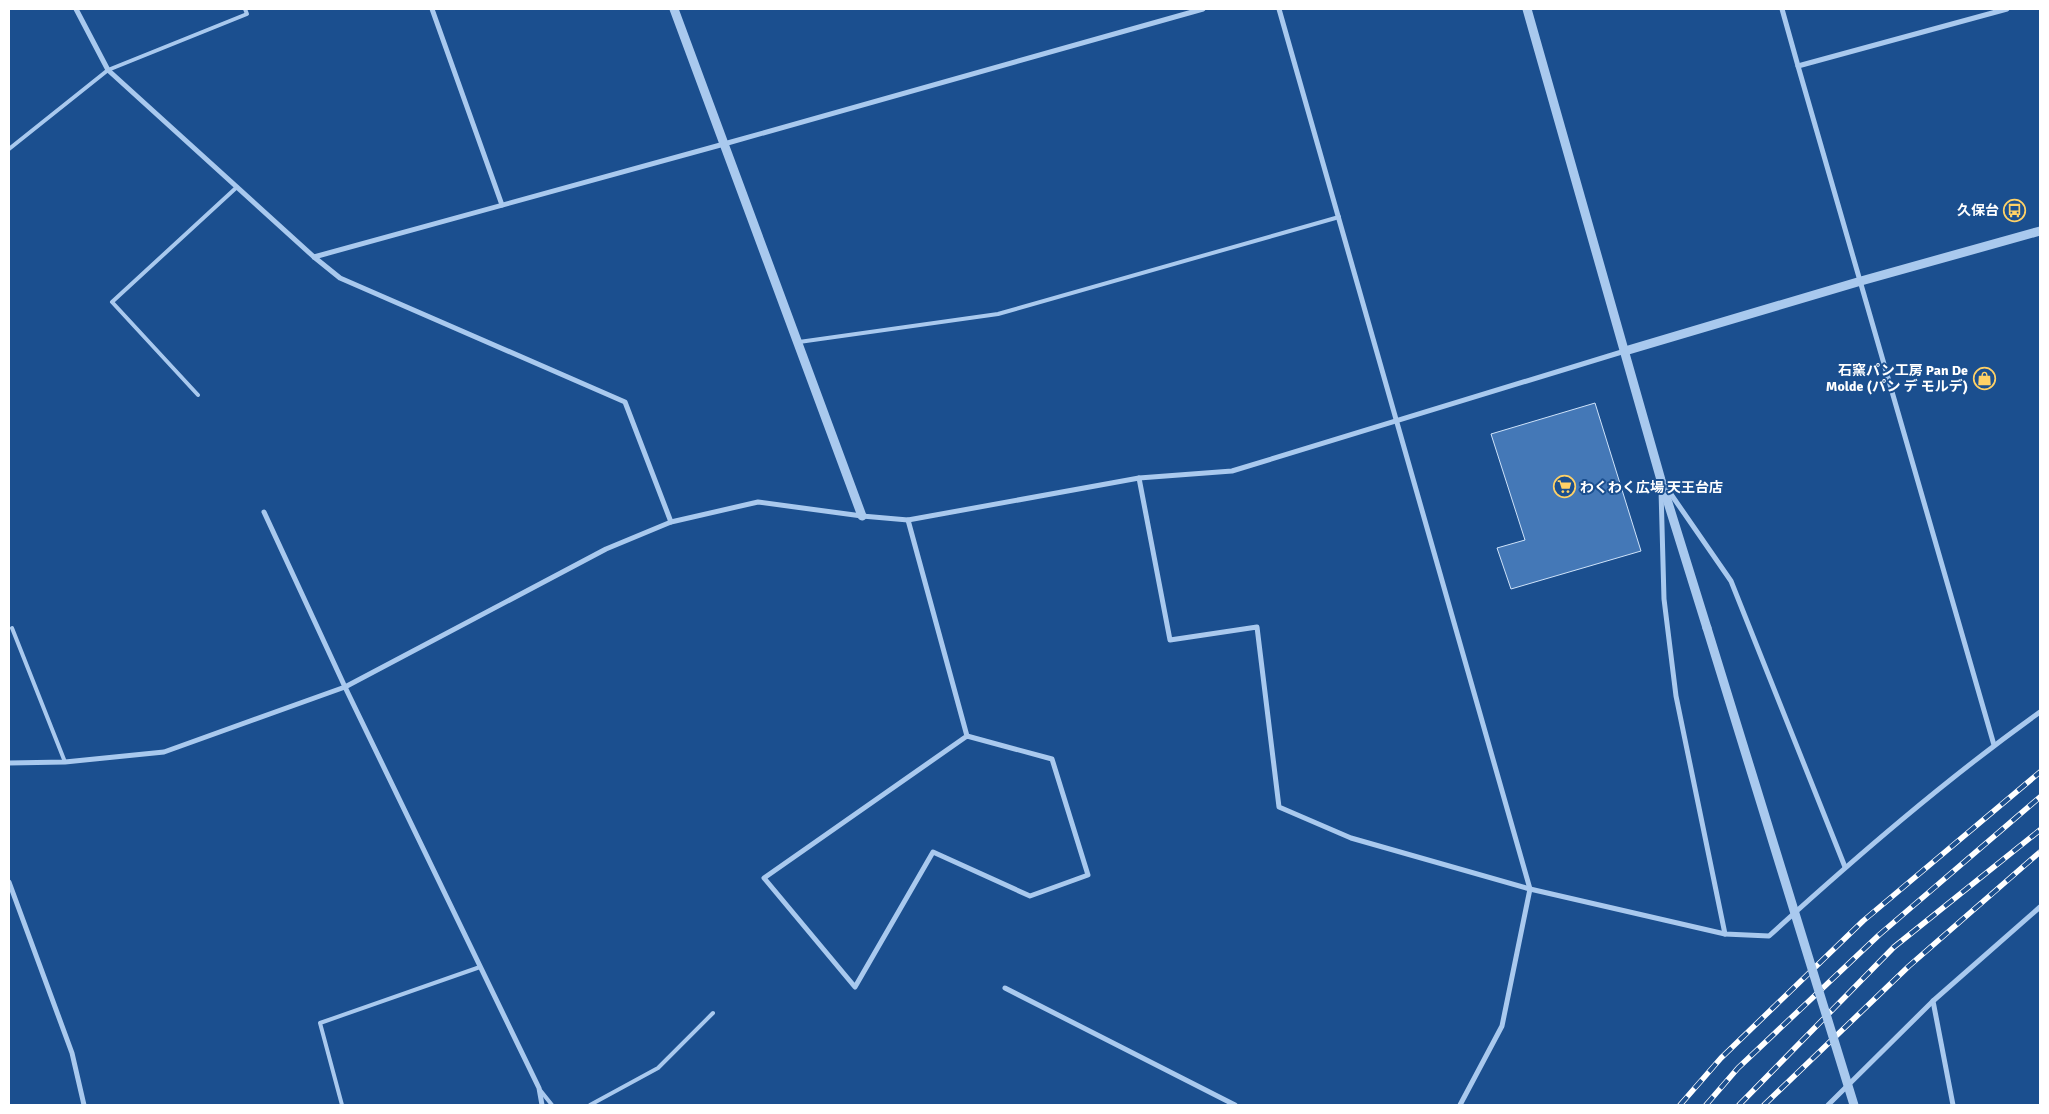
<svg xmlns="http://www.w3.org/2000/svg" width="2049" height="1114" font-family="Signika,'Noto Sans JP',sans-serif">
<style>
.building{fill:#4478b7;stroke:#cfe3fa}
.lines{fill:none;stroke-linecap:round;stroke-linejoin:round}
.service{stroke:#a9c9ee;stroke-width:4}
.minor{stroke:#a9c9ee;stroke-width:5}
.tertiary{stroke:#a9c9ee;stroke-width:9}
.rail-casing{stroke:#fff;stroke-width:5.5}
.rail{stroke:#1b4f8f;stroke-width:4;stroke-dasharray:11;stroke-linecap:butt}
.tertiary-bridge{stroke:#a9c9ee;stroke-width:9}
.labels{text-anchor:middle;stroke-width:4;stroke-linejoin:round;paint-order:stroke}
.poi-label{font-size:14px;font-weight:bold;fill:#fff;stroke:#1b4f8f;text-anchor:end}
</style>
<rect width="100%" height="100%" fill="#1b4f8f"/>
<polygon class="building" points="1595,403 1641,551 1511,589 1497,548 1525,540 1491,434"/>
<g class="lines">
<g class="service">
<polyline points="9,149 108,70 247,14 245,9"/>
<polyline points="799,342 998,314 1339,217"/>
<polyline points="198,395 112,302 237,187"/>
<polyline points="12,628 65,762"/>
<polyline points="540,1090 552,1105"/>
<polyline points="342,1105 320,1023 480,967"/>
<polyline points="590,1105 658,1068 713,1013"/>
</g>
<g class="minor">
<polyline points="76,9 108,70 314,257 340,278 625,402 671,522"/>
<polyline points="432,9 502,205"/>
<polyline points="1279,9 1530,889 1502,1026 1460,1105"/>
<polyline points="1782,9 1798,66"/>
<polyline points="314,257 724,144 1203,9"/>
<path d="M1139,478L1170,640L1257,627L1279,807L1351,838L1530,889L1725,934L1769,936C1856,857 1945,780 2040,712"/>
<polyline points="1666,487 1731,581 1845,867"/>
<polyline points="1661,490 1664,599 1676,696 1725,934"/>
<polyline points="264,512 345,687 539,1088 542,1105"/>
<polyline points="908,520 967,736 764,878 855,987 933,852 1030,896 1088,875 1052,759 967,736"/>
<polyline points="1994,745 1798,66 2007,9"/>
<polyline points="9,763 65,762 164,752 345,687 606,549 671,522 758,502 862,516 908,520 1139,478 1232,471 1625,351"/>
<polyline points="9,882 72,1053 84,1105"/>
<polyline points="1005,988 1235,1105"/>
<polyline points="1828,1105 1933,1001"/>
<polyline points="1953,1105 1933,1001 2040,907"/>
</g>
<g class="tertiary">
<polyline points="674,9 862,516"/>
<polyline points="1527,9 1661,480 1707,628"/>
<polyline points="1625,351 1861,281 2040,231"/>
</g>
<defs>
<g id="rail">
<polyline points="1680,1105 1721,1058 1863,921 2040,772"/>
<polyline points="1706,1105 1738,1068 1879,935 2040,797"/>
<polyline points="1739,1105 1894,947 2040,830"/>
<polyline points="1764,1105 1909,966 2040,852"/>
</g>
</defs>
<use href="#rail" class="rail-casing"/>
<use href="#rail" class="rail"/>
<polyline class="tertiary-bridge" points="1707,628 1854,1105"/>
</g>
<defs>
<symbol id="bus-ring" viewBox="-11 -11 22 22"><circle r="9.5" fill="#1b4f8f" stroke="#ffd166" stroke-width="1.5"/><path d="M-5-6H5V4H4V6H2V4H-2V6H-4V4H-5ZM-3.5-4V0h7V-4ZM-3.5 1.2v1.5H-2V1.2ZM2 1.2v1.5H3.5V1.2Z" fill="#ffd166"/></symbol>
<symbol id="shop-ring" viewBox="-11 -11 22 22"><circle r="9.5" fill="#1b4f8f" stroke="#ffd166" stroke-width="1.5"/><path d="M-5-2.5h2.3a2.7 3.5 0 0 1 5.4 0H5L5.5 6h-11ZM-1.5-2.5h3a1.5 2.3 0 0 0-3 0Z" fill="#ffd166"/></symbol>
<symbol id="supermarket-ring" viewBox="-11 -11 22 22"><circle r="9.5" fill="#1b4f8f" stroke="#ffd166" stroke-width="1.5"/><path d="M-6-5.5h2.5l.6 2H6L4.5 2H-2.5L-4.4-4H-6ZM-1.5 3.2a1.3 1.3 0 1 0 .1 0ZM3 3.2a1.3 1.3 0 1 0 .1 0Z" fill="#ffd166"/></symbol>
</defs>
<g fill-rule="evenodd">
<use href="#bus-ring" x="2002" y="198" width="25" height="25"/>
<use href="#shop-ring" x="1972" y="366" width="25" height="25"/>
<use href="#supermarket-ring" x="1552" y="474" width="25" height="25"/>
</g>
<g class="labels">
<g class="poi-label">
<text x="1999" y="215">久保台</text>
<text x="1968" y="375">石窯パン工房 Pan De<tspan x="1968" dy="16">Molde (パン デ モルデ)</tspan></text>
<text x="1580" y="492" text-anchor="start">わくわく広場 天王台店</text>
</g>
</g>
<rect width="2049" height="1114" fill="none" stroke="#ffffff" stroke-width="20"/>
</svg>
